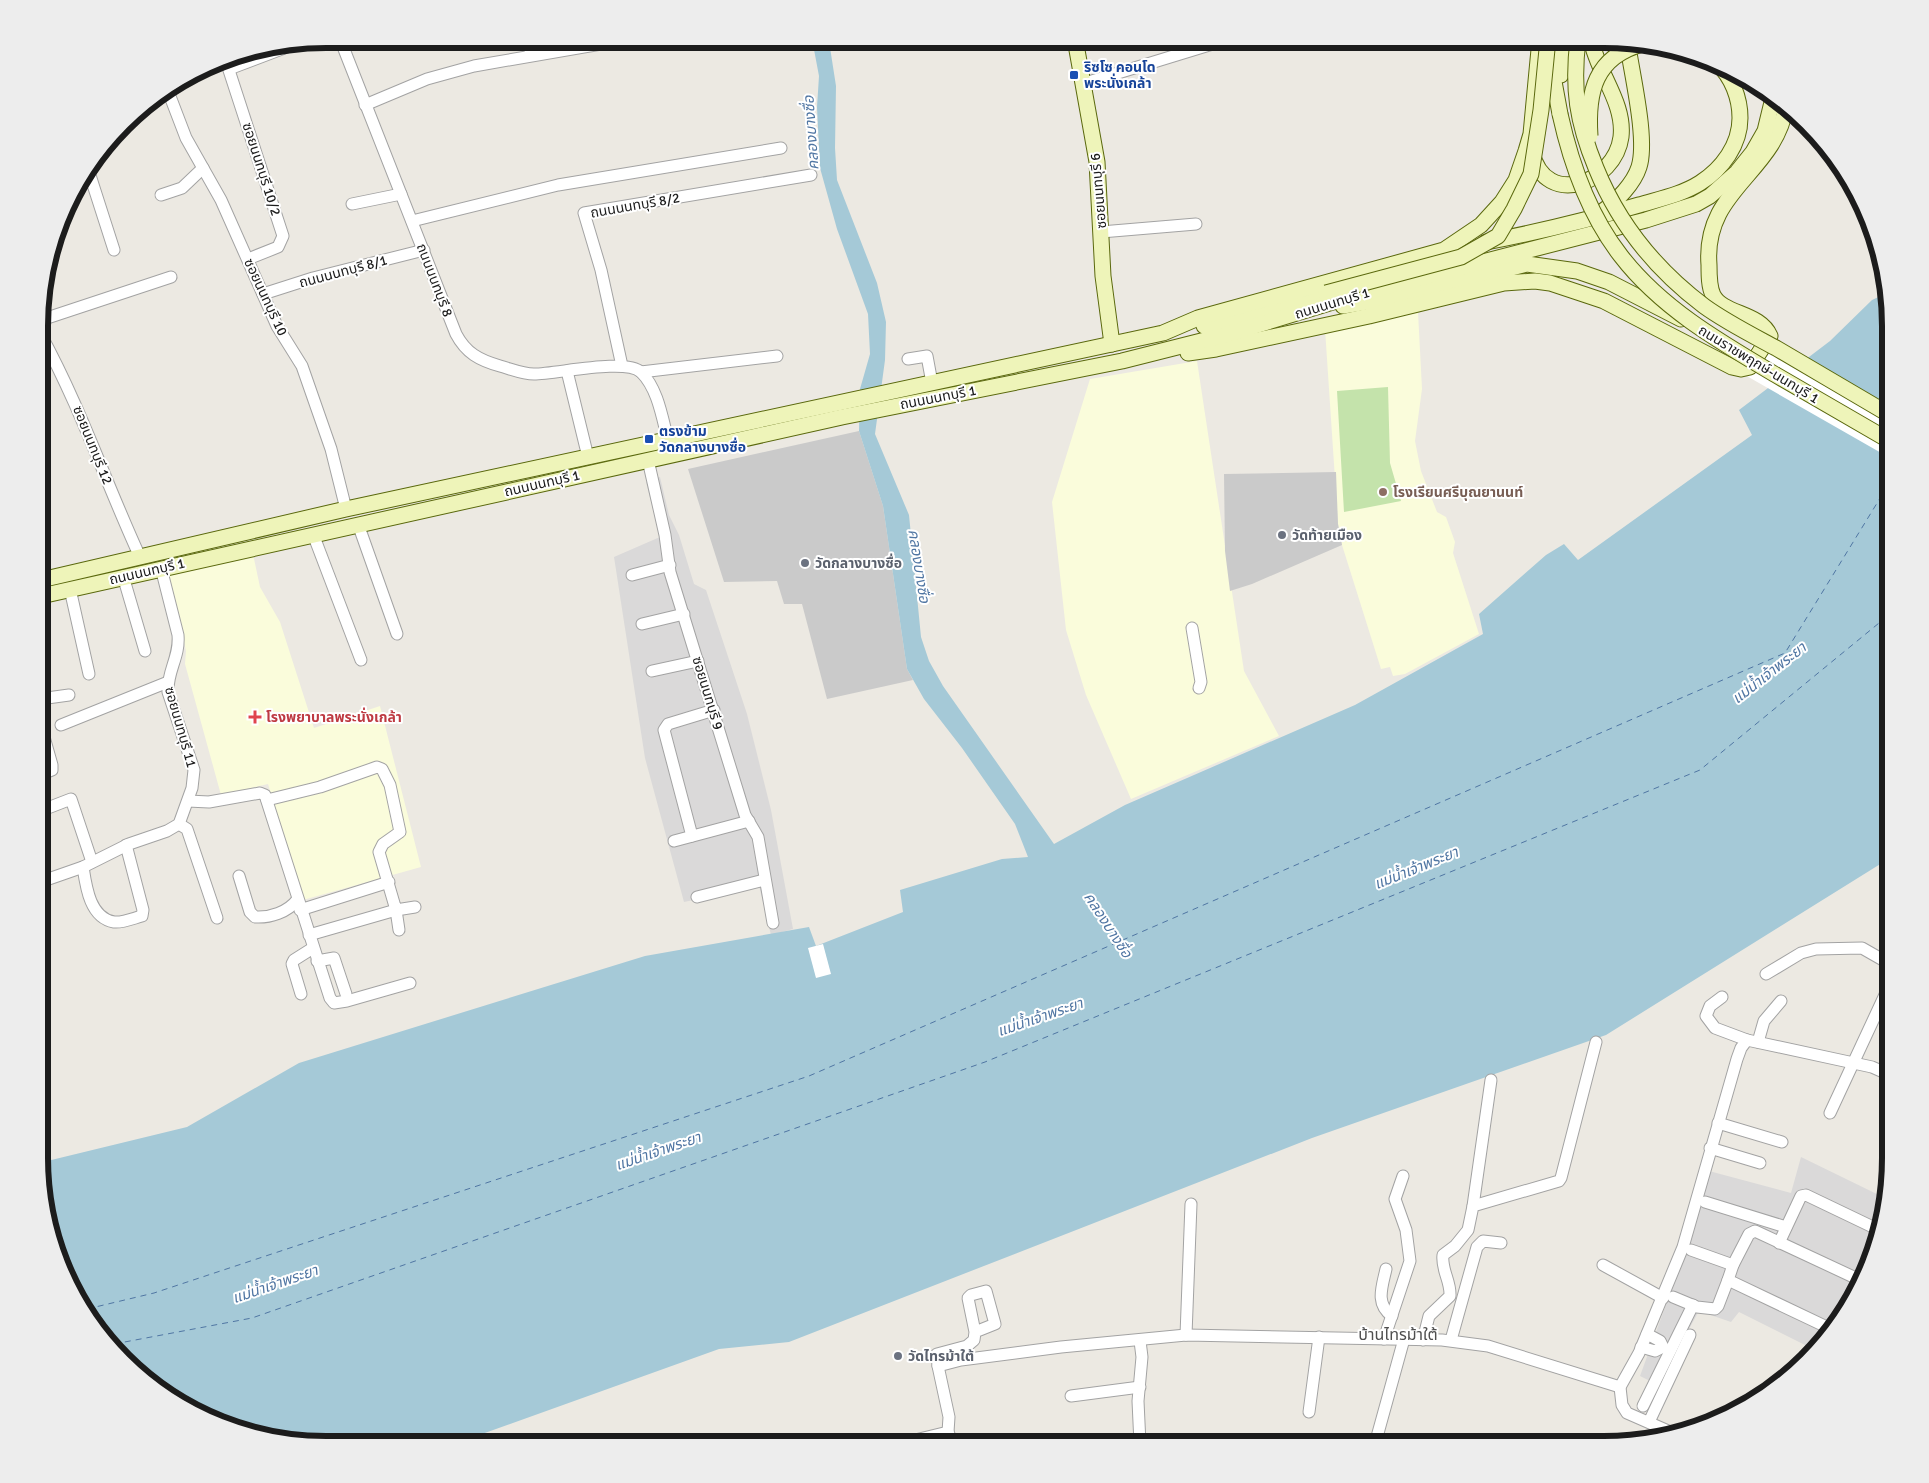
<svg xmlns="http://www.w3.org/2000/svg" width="1929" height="1483" font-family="Signika,'Noto Sans Thai',sans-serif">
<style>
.residential{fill:#dad9d9}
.education{fill:#fafcdb}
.religious{fill:#cacaca}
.grass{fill:#c4e3ab}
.water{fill:#a5c9d7}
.pier{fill:#fff}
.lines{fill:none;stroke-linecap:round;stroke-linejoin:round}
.ferry{stroke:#5076a3;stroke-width:1;stroke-dasharray:6 5;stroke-linecap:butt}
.street-casing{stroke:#a3a3a3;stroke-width:13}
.secondary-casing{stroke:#5a680d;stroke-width:17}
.street{stroke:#fff;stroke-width:11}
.secondary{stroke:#eef4b9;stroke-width:15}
.secondary-bridge-casing{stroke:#5a680d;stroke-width:17;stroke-linecap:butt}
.secondary-bridge{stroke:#eef4b9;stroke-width:15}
.transit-dot{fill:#1a4fb4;stroke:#fff;stroke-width:2}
.education-dot{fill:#8d6e63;stroke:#fff;stroke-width:2}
.worship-dot{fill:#6b7280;stroke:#fff;stroke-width:2}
.health-dot{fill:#e0444e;stroke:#fff;stroke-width:2}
.labels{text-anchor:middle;stroke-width:4;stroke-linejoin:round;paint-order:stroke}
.transit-label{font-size:14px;font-weight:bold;fill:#164399;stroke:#fff;text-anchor:start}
.street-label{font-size:14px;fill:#1c1c1c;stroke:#fff}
.education-label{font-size:14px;font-weight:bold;fill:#785e54;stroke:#fff;text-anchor:start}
.worship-label{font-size:14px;font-weight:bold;fill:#5b616d;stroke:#fff;text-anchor:start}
.health-label{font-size:14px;font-weight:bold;fill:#be3a42;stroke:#fff;text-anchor:start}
.water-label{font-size:15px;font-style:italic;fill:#5076a3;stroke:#fff}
.quarter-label{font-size:16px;fill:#4f4f4f;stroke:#fff}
.rim{fill:none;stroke:#1c1c1c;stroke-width:6}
</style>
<rect width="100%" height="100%" fill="#ece9e2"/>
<g class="residential">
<polygon points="660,477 669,515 679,535 694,584 706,590 747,714 771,810 793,929 771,935 759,886 684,902 645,758 614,557 660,537 646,482"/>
<polygon points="1801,1157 1885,1198 1868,1268 1819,1346 1815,1350 1739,1312 1731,1322 1699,1311 1658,1385 1640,1376 1679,1269 1709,1171 1791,1193"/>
</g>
<g class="education">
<polygon points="1418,312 1422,389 1415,441 1421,471 1437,512 1446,517 1455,542 1453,553 1479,634 1405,674 1393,676 1390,667 1381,669 1342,545 1338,524 1325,329"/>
<polygon points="1197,361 1244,671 1279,736 1131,799 1086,695 1066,630 1052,502 1090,379"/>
<polygon points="253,554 260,587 280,622 314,728 380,706 421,867 303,900 268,784 221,795 185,664 186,651 169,574"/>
</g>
<g class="religious">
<polygon points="859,431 883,506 907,669 913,680 827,699 802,604 784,604 777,581 724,582 688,469"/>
<polygon points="1336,472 1338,524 1342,545 1252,584 1230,591 1225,551 1224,474"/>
</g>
<polygon class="grass" points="1388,387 1390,463 1401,501 1344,512 1337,391"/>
<polygon class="water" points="812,39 829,41 836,86 835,148 837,180 877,283 886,322 885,360 875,434 909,515 921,637 929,661 943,686 1054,844 1125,805 1355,705 1483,634 1479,614 1546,555 1564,544 1578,560 1752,435 1739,410 1830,341 1872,300 1887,293 1890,325 1890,858 1606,1035 1312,1138 789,1342 719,1349 454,1444 307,1444 216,1423 137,1373 68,1285 39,1177 39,1163 187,1127 299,1063 645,956 809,927 816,946 903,912 900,890 1002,859 1028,857 1015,824 962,748 924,699 907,669 883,506 859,431 860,389 870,354 868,314 837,229 820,168 817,107 819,76"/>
<g class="pier">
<polygon points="1760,332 1890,407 1890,458 1738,371"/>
<polygon points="823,944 831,974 816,978 808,948"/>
</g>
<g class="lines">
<g class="ferry">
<polyline points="87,1309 154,1293 809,1076 1785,653 1890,482"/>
<polyline points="114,1344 252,1318 985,1062 1700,770 1890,614"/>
</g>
<defs>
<g id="street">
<path d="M340,39L456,334C466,353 479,360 500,366C511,369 523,374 534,374C557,374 625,358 641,372L777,356"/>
<polyline points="528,39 531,55"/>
<polyline points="342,43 354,39"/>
<polyline points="225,58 283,236 278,247 248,259"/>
<polyline points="229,69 295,44"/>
<polyline points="1082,84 1229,39"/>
<polyline points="168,91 186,138 221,200 277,326 302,366 331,449 346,509"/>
<polyline points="365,105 427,79 474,66 630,39"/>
<polyline points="88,169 114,250"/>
<polyline points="161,195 182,188 203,168"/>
<polyline points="352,204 401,194"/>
<polyline points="412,221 558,185 781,148"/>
<polyline points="1101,232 1196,224"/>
<polyline points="263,294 313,278 424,250"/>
<polyline points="41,320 171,277"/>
<path d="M41,335C80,406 106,483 140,557"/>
<polyline points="908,359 927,356 932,383"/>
<polyline points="622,366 601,270 584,213 811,175"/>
<polyline points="567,371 588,457"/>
<path d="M641,372C658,389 662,417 668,440"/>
<polyline points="648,460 665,535 670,572 745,815 758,837 773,923"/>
<polyline points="358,524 397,634"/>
<polyline points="313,534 361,660"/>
<polyline points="632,575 670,565"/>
<polyline points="123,576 145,651"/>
<polyline points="70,589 89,674"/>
<polyline points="642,624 684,614"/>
<polyline points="1192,628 1201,682 1199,688"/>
<polyline points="652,671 698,661"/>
<polyline points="40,699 69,695"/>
<polyline points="61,725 168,682"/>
<polyline points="40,775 52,770 52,765 40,723"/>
<polyline points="267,800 320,787 377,767 382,769 390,785 400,832 383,844 379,852 396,910 415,907"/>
<polyline points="188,801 209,802 260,793 265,795 330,998 334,1003 347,1001 410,983"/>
<polyline points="40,811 71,799 92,862"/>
<polyline points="179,824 187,829 217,918"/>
<polyline points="692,836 664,730 668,724 714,710"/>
<polyline points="674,841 749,821"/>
<path d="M83,867C86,887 90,918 114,922C123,923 134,918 142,916L143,910L126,845"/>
<path d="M239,876L250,912L255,917C270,918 288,912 297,900"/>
<path d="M40,882L83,867L129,844L167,831L179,824L192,788L194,770L168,692C167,671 180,657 178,635L161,568"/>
<polyline points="697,897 764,880"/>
<polyline points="300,910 389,882"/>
<polyline points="309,935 396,910 399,930"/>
<polyline points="317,961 334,958 346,994"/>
<polyline points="1766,974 1801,953 1816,949 1862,948 1890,964"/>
<polyline points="301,994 292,964 294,960 313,948"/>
<polyline points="1722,997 1710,1006 1706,1016 1715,1028 1747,1040 1872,1067 1890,1075"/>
<polyline points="1758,1042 1764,1021 1781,1001"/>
<polyline points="1830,1113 1890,984"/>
<polyline points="1718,1123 1782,1142"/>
<polyline points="1710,1148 1760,1163"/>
<polyline points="1705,1202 1786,1227"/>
<polyline points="1473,1206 1491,1080"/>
<polyline points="1779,1243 1801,1196 1806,1195 1877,1229"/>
<polyline points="1691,1250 1733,1265 1728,1280 1831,1329"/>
<polyline points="1603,1265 1663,1298"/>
<polyline points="1733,1265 1749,1234 1755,1231 1860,1280"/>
<path d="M1386,1269C1382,1287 1375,1304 1392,1316"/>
<polyline points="1673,1297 1697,1307 1715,1309 1718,1306 1728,1280"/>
<polyline points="1186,1335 1191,1204"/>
<polyline points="1384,1339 1410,1261 1406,1230 1395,1199 1403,1176"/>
<path d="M1423,1340L1429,1316L1450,1296C1451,1281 1441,1270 1443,1255L1455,1246L1468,1230L1473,1206L1559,1181L1561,1178L1596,1042"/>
<polyline points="1451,1340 1477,1247 1483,1241 1501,1243"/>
<polyline points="1641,1347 1655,1351 1663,1347 1660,1341 1647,1334"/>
<polyline points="938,1366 937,1354 967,1346 974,1340 975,1332 968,1298 971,1295 986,1291 995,1324 975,1332"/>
<polyline points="1071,1396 1140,1387"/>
<polyline points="1643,1406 1693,1305"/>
<polyline points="1309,1412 1319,1337"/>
<polyline points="1649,1422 1690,1335"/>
<polyline points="948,1432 953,1444"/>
<polyline points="1675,1434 1627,1413 1622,1405 1620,1387 1639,1353 1683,1247 1737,1059 1741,1048 1747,1040"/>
<polyline points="908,1444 911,1441 948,1432 949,1417 938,1366 961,1360 1061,1347 1186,1335 1442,1340 1488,1346 1620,1387"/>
<polyline points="1140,1444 1138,1401 1142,1357 1140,1341"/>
<polyline points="1375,1444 1404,1339"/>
</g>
<g id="secondary">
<polyline points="1075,39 1097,162 1103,276 1112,344"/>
<polyline points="1552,49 1553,76 1560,114"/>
<polyline points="1561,75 1564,39"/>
<path d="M1532,153C1546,209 1615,183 1621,137C1625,102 1597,73 1591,39"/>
<path d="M1603,211C1617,201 1634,183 1639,167C1648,139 1631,71 1627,40"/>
<path d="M1486,242C1538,232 1588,220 1639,205C1659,199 1681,195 1700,183C1722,169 1740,145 1740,118C1740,98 1732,77 1717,63"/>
<polyline points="1343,306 1401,296 1527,264 1577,271 1609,282 1681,319"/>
<polyline points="1204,326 1227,321 1326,293"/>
<path d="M1188,353L1216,349L1369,316L1504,283L1535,281L1550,283L1604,301L1732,367L1741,369L1750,367L1770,336C1760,312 1723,315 1713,295C1709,287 1709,275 1709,265C1703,189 1775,174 1786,106"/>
<polyline points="41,580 346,509 1163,333 1198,318 1444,250 1481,225 1502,202 1516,180 1526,151 1531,134 1540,39"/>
<polyline points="41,596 842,417 1122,361 1225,335 1362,293 1646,220 1696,204 1710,196 1737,172 1753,152 1765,131 1773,98"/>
</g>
</defs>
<use href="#street" class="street-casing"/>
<use href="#secondary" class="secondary-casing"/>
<use href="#street" class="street"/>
<use href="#secondary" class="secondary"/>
<defs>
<g id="secondary-bridge">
<path d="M1578,39C1572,89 1577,122 1596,168C1619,225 1655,269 1704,306C1726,322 1752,335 1776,348C1814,370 1852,393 1890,415"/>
<path d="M1560,114C1571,164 1589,215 1621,256C1661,308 1720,342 1776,375C1814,397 1852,419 1890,441"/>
<path d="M1590,136C1587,92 1595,57 1642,44"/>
<polyline points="1326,293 1461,257 1498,236 1514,209 1531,174 1541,110 1548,39"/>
</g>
</defs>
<use href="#secondary-bridge" class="secondary-bridge-casing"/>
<use href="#secondary-bridge" class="secondary-bridge"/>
</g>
<g class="transit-dot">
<rect x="1069" y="70" width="10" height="10" rx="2.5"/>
<rect x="644" y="434" width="10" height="10" rx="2.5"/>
</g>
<circle class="education-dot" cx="1383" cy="492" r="5"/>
<g class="worship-dot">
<circle cx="1282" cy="535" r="5"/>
<circle cx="805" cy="563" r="5"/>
<circle cx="898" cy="1356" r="5"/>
</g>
<path class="health-dot" d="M252.5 709.5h5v5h5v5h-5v5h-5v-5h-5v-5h5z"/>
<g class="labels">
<g class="transit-label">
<text x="1084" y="72">ริซโซ คอนโด<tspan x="1084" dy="16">พระนั่งเกล้า</tspan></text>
<text x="659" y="436">ตรงข้าม<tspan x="659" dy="16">วัดกลางบางซื่อ</tspan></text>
</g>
<g class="street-label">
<text transform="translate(262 169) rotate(72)" y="5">ซอยนนทบุรี 10/2</text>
<text transform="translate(1098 191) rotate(-95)" y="5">ซอยนนทบุรี 6</text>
<text transform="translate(635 205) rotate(-10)" y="5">ถนนนนทบุรี 8/2</text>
<text transform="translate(343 271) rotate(-15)" y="5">ถนนนนทบุรี 8/1</text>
<text transform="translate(435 280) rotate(69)" y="5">ถนนนนทบุรี 8</text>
<text transform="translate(266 297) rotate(65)" y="5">ซอยนนทบุรี 10</text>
<text transform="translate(1332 303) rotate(-17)" y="5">ถนนนนทบุรี 1</text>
<text transform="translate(1759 364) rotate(31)" y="5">ถนนราชพฤกษ์-นนทบุรี 1</text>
<text transform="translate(938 397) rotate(-11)" y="5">ถนนนนทบุรี 1</text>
<text transform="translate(93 445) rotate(68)" y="5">ซอยนนทบุรี 12</text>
<text transform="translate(542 483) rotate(-13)" y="5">ถนนนนทบุรี 1</text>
<text transform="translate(147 571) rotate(-13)" y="5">ถนนนนทบุรี 1</text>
<text transform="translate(708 693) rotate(73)" y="5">ซอยนนทบุรี 9</text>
<text transform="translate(181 727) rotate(74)" y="5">ซอยนนทบุรี 11</text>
</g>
<g class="education-label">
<text x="1393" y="497">โรงเรียนศรีบุณยานนท์</text>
</g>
<g class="worship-label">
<text x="1292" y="540">วัดท้ายเมือง</text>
<text x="815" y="568">วัดกลางบางซื่อ</text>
<text x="908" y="1361">วัดไทรม้าใต้</text>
</g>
<g class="health-label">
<text x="266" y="722">โรงพยาบาลพระนั่งเกล้า</text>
</g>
<g class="water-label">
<text transform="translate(811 133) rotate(-94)" y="5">คลองบางซื่อ</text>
<text transform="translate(919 566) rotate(81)" y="5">คลองบางซื่อ</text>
<text transform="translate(1769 673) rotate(-38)" y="5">แม่น้ำเจ้าพระยา</text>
<text transform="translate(1416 868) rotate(-22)" y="5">แม่น้ำเจ้าพระยา</text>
<text transform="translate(1108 925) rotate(57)" y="5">คลองบางซื่อ</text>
<text transform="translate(1040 1017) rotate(-19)" y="5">แม่น้ำเจ้าพระยา</text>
<text transform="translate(658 1151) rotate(-19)" y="5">แม่น้ำเจ้าพระยา</text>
<text transform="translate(275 1284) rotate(-19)" y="5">แม่น้ำเจ้าพระยา</text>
</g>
<g class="quarter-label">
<text x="1398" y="1340">บ้านไทรม้าใต้</text>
</g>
</g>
<path d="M0 0H1929V1483H0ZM326 48H1604A278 278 0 0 1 1882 326V1158A278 278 0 0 1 1604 1436H326A278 278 0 0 1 48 1158V326A278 278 0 0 1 326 48Z" fill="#ededed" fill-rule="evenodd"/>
<path class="rim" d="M326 48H1604A278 278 0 0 1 1882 326V1158A278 278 0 0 1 1604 1436H326A278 278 0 0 1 48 1158V326A278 278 0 0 1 326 48Z"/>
</svg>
